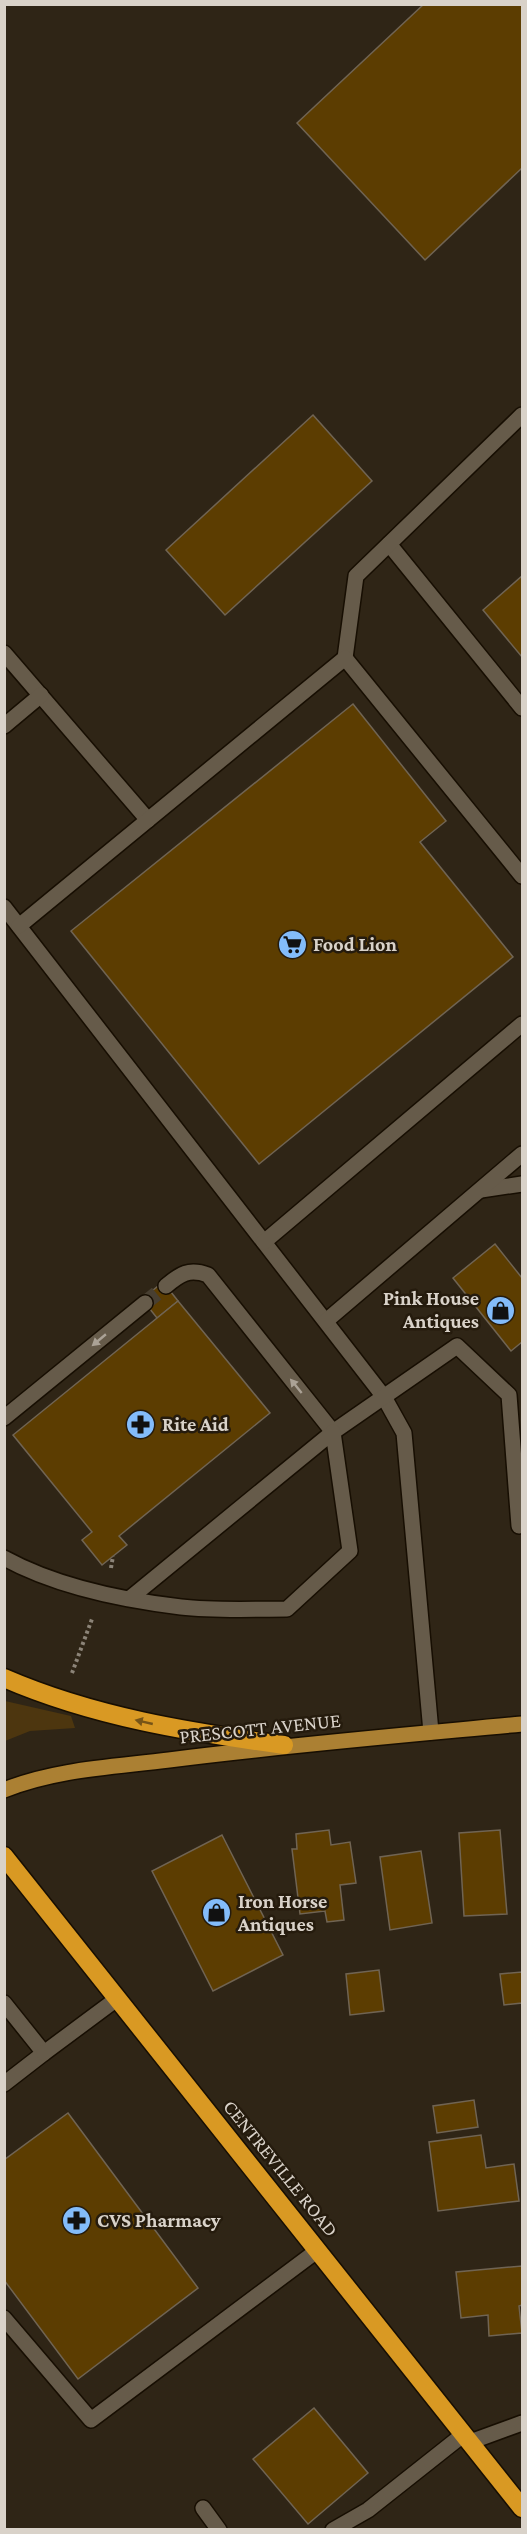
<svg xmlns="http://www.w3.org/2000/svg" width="527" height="2534" font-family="'Crimson Pro',serif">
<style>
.green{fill:#4d360f}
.building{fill:#5c3d01;stroke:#706453;stroke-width:1.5}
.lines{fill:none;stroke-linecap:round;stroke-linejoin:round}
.minor-tunnel{stroke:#483f31;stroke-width:15;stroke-dasharray:15 8;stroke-linecap:butt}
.minor-casing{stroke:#170e02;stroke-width:18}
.major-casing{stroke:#170e02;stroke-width:18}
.highway-casing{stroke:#170e02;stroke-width:21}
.path{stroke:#8c8478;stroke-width:4;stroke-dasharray:3 3;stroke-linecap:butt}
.minor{stroke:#665b4a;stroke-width:15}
.major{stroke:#ab8033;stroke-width:15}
.highway{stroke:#d99923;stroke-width:18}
.oneway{fill:#aba296}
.oneway2{fill:#765417}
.labels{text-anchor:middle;stroke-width:5;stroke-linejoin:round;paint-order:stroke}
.poi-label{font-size:20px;font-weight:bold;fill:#d9d2c9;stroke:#251b0d;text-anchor:start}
.street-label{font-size:20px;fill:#d9d2c9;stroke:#251b0d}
</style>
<rect width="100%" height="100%" fill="#2f2516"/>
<polygon class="green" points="5,1701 71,1716 75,1728 30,1731 5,1741"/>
<g class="building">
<polygon points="424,4 522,4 522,168 425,260 297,123"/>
<polygon points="313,415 372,481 225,615 166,550"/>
<polygon points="522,576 522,657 483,610"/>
<polygon points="353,704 446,821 420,842 513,957 259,1164 71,931"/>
<polygon points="495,1244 522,1278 522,1342 511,1351 453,1278"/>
<polygon points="163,1282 178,1301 157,1318 142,1299"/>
<polygon points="178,1301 270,1413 119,1536 127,1545 102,1565 82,1540 92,1532 13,1435"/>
<polygon points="329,1830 331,1845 350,1842 356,1883 340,1885 344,1920 327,1922 325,1911 300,1914 292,1849 297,1849 296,1834"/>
<polygon points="500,1830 507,1914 464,1916 459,1833"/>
<polygon points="222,1835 283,1955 213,1991 152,1871"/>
<polygon points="421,1851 432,1923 390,1930 380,1857"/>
<polygon points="379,1970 384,2011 350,2015 346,1974"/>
<polygon points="522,1972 522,2003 504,2005 500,1974"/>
<polygon points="474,2100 478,2127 437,2133 433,2106"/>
<polygon points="68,2113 198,2288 78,2379 4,2280 4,2160"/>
<polygon points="481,2135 486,2168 514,2164 519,2201 438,2211 429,2142"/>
<polygon points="522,2266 522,2305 519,2306 522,2333 489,2336 488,2315 461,2318 456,2272"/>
<polygon points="314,2408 368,2473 308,2524 253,2459"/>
</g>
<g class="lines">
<polyline class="minor-tunnel" points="145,1303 166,1286"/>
<defs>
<g id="minor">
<polyline points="389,544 522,708"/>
<polyline points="4,653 148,820"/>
<polyline points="345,658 356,576 522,415"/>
<polyline points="4,726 41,695"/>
<polyline points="4,907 384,1397 404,1433 431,1732"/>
<polyline points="19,926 345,658 522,876"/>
<polyline points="481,1190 522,1184"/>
<polyline points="264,1242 522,1024"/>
<path d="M166,1286C180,1274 189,1268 208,1275L333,1432L457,1346L509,1395L519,1526"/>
<polyline points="326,1321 522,1154"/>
<polyline points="4,1418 145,1303"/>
<path d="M4,1558C57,1587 122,1600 181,1607C215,1611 252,1609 287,1609L350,1551L333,1432L129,1599"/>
<polyline points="4,2003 44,2053 4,2084"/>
<polyline points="44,2053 118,1998"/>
<polyline points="4,2318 91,2420 318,2250"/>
<polyline points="470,2442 522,2423"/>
<polyline points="203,2508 219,2530"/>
<polyline points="333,2530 368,2510 464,2434"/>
</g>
<path id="major" d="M4,1790C56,1769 114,1767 169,1760C287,1745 405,1735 522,1724"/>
<g id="highway">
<path d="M4,1678C94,1717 189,1732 284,1745"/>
<polyline points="4,1856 522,2508"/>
</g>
</defs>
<use href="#minor" class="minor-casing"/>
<use href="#major" class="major-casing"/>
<use href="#highway" class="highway-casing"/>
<g class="path">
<polyline points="111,1568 113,1556"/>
<polyline points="72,1673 92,1619"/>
</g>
<use href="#minor" class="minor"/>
<use href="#major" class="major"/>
<use href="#highway" class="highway"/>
</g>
<defs><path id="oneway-solid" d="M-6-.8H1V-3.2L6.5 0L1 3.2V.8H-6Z" transform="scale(1.5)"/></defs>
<g class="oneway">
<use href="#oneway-solid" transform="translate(99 1340) rotate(140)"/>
<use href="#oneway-solid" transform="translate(296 1386) rotate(-129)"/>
</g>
<use class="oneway2" href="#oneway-solid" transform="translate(144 1722) rotate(-167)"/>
<defs>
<symbol id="supermarket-disc" viewBox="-11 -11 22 22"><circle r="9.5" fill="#83bcfa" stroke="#251b0d"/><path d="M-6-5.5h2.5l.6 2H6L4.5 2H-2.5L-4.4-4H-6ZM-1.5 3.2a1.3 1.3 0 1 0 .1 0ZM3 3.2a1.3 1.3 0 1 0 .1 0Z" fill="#111"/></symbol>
<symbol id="shop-disc" viewBox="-11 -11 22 22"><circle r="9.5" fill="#83bcfa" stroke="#251b0d"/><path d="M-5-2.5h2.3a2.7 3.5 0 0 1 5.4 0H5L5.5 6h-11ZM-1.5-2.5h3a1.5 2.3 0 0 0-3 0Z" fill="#111"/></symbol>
<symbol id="pharmacy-disc" viewBox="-11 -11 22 22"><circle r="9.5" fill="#83bcfa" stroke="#251b0d"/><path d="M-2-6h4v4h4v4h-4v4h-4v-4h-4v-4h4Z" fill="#111"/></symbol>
</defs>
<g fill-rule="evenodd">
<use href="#supermarket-disc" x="276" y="928" width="33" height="33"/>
<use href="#shop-disc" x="484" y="1294" width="33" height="33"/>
<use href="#pharmacy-disc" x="124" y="1408" width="33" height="33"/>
<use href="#shop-disc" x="200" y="1896" width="33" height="33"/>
<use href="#pharmacy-disc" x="60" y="2204" width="33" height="33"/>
</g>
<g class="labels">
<g class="poi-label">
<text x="313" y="951">Food Lion</text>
<text x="479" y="1305" text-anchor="end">Pink House<tspan x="479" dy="23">Antiques</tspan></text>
<text x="162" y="1431">Rite Aid</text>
<text x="238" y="1908">Iron Horse<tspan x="238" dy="23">Antiques</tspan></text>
<text x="97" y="2227">CVS Pharmacy</text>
</g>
<g class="street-label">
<text transform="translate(260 1728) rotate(-6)" y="7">PRESCOTT AVENUE</text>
<text transform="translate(281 2168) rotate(51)" y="7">CENTREVILLE ROAD</text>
</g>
</g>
<rect width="527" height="2534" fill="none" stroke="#d9d2c9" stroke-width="12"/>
</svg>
